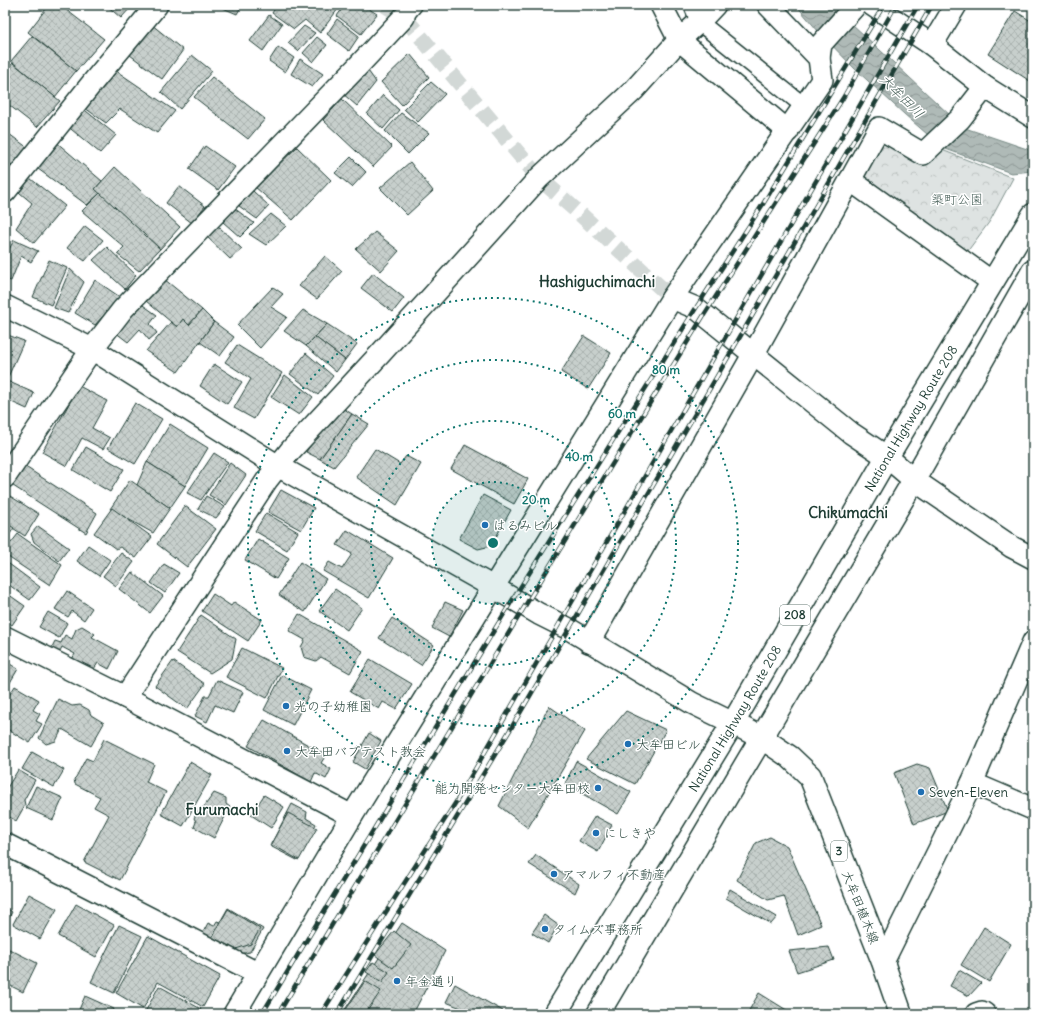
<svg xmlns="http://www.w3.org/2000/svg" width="1038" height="1019" font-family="Delius,'Klee One',sans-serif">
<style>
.forest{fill:url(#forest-crowns);stroke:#7e908b}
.water{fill:url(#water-waves);stroke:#758883}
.building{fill:url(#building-cross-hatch);stroke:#1f3d34}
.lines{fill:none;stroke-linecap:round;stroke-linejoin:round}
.pedestrian-tunnel{stroke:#d2d8d6;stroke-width:16;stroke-dasharray:16 8;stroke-linecap:butt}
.pedestrian-casing{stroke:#1f3d34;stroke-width:19}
.minor-casing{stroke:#1f3d34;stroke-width:24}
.primary-casing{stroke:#1f3d34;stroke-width:25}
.trunk-casing{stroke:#1f3d34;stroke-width:25}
.pedestrian{stroke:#fff;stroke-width:16}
.minor{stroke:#fff;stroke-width:21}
.primary{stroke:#fff;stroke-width:22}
.trunk{stroke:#fff;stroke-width:22}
.rail-casing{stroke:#1f3d34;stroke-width:4.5}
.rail{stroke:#fff;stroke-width:3;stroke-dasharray:9;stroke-linecap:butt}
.ring{fill:none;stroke:#0f766e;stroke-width:2;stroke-dasharray:2 4}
.poi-dot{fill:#1f6fb2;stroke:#fff;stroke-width:1.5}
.labels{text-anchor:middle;stroke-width:3;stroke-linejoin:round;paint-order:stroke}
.shield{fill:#fff;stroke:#627771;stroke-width:1}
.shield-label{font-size:12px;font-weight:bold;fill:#1f3d34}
.park-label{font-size:13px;fill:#455e57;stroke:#fff}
.street-label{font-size:13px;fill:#1f3d34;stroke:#fff}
.poi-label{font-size:13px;fill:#1f3d34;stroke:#fff;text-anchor:start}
.water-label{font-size:14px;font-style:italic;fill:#4a625b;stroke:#fff}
.quarter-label{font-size:15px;font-weight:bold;fill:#1f3d34;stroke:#fff}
.centre{fill:#0f766e;stroke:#fff;stroke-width:2}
.ring-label{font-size:12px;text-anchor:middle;font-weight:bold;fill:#0f766e;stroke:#fff;stroke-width:3;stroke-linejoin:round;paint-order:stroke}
</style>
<defs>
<pattern id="forest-crowns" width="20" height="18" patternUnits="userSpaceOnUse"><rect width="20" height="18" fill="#dee3e2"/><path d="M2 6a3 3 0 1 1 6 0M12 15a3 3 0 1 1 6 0" fill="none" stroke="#bec4c2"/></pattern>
<pattern id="water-waves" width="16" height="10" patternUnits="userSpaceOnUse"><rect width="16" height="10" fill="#afbab7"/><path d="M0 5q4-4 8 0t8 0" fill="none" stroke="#8e9896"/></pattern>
<pattern id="building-cross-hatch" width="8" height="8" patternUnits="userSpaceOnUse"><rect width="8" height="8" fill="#c7cfcc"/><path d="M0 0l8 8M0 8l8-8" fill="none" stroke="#aab3b0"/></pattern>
</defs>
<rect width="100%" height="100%" fill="#fff"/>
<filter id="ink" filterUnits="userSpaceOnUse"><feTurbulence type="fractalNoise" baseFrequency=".025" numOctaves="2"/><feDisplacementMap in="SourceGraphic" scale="8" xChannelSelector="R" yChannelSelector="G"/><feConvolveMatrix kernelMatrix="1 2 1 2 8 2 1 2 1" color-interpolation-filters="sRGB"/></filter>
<g filter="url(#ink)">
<polygon class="forest" points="882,140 896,146 922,165 942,150 1013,178 990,221 967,252 869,183 862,174"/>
<polygon class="water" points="796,5 836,5 851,23 952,117 965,128 1030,150 1033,149 1033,171 1011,173 943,148 904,114 855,69 818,31"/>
<g class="building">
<polygon points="49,5 60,5 104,39 76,71 28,32"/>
<polygon points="106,5 133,5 121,18"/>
<polygon points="216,5 242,5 237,14"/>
<polygon points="277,5 341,5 320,33 305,20 294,29 272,13"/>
<polygon points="345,5 363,5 377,14 361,34 337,16"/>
<polygon points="1015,11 1031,21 1033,19 1033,83 988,54"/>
<polygon points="269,15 282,24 263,51 250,41"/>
<polygon points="337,19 359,36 349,51 327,34"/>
<polygon points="151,24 183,50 162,79 126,52"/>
<polygon points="304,26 315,33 298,51 288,43"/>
<polygon points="32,36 76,71 55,97 11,61"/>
<polygon points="317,37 327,45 313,62 303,53"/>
<polygon points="278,47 294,58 285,72 269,61"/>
<polygon points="410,54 429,77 402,105 381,82"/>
<polygon points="192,55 212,71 180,109 161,92"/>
<polygon points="300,59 323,74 312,87 291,74"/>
<polygon points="13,63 60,101 37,127 5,102 5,72"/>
<polygon points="366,68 376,82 357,106 342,93"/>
<polygon points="115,70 175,111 157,133 120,109 106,123 85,108"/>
<polygon points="212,77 265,119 248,139 194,97"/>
<polygon points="431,82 445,94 418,122 404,109"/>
<polygon points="383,95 399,110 383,129 367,114"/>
<polygon points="342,99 392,147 373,167 323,120"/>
<polygon points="81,107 116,135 100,153 66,125"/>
<polygon points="401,113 429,133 408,154 385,131"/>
<polygon points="5,131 28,148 14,167 5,161"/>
<polygon points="55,141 102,181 95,189 100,193 87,205 34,166"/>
<polygon points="205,146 235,167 218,190 189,169"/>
<polygon points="297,147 331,180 293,220 255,187"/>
<polygon points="351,157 366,172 352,187 335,173"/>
<polygon points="410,162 433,191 407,215 380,188"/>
<polygon points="115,167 180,227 160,249 95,189"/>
<polygon points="26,175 65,206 34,243 16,228 32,203 14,188"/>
<polygon points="179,186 205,206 192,223 166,203"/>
<polygon points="253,191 269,206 257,219 239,206"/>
<polygon points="100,193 160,249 139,271 117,254 124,247 82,211"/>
<polygon points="234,208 254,223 240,237 223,222"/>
<polygon points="271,214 286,226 266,245 249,234"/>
<polygon points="216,224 242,249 230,259 205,235"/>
<polygon points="85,226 103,240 85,261 67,248"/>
<polygon points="375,232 399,251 381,271 356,249"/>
<polygon points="14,240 38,251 31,262 21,256 11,281 5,279 5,257"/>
<polygon points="107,247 136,275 125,289 93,260"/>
<polygon points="325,256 342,271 317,299 299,286"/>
<polygon points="49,260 67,268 51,305 33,297"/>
<polygon points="70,269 84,282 68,313 54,308"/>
<polygon points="373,273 404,298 393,312 361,288"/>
<polygon points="164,279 202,310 189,325 183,319 177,327 146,301"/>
<polygon points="95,280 120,297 95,325 75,313"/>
<polygon points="273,287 283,294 271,307 287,317 260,348 237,325"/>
<polygon points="140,303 157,315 150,324 157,333 149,340 140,329 128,342 115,332"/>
<polygon points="202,310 214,322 178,372 146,351 171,322 177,327 183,319 189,325"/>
<polygon points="303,310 327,324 306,346 284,331"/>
<polygon points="214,322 234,337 220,356 200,342"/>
<polygon points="327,324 357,344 345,360 315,337"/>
<polygon points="5,334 24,341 8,377 5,376"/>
<polygon points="584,336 611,353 588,389 561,372"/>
<polygon points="315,337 345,360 336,372 306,346"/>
<polygon points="237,345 282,373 254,419 234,408 251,379 225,362"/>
<polygon points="306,353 333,376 318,395 290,374"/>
<polygon points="214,364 242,382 227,404 200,386"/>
<polygon points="285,375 313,397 299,415 271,397"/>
<polygon points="5,380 34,393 27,409 5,399"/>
<polygon points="79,386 107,401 92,428 110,438 103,449 82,438 67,466 42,452"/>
<polygon points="135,403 162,419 135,464 108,448"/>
<polygon points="338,405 352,414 320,459 306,452"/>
<polygon points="352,414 369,424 334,467 320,459"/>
<polygon points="170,424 208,448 185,486 147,462"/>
<polygon points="465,445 528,479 514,504 451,469"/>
<polygon points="86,447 124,469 110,492 73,470"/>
<polygon points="375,449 400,464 406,456 421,464 397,505 356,477"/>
<polygon points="214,453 228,462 201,500 187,493"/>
<polygon points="147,462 185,486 170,508 137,485"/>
<polygon points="230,463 246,475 226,505 209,495"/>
<polygon points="24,466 97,513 86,533 10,484"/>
<polygon points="130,480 170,508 153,533 110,509"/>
<polygon points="281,490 314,508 301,530 268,512"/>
<polygon points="5,493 39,514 25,536 5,523"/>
<polygon points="483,495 511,510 491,546 478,549 459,539"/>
<polygon points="206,496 225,507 216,518 198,509"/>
<polygon points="185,506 216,529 187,567 157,544"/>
<polygon points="112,508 152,537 136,558 120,547 116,549 94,533"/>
<polygon points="266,513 298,532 287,550 255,531"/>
<polygon points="5,522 14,528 5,541 11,543 18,534 62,565 50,585 5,555"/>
<polygon points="38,526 69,548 59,561 34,542 31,534"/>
<polygon points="347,530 393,558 369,598 323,571 329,562 342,569 352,554 337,545"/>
<polygon points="258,539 289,558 276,579 245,560"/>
<polygon points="88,545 110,560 99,576 77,561"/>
<polygon points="121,553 134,562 116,586 103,576"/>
<polygon points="5,561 40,587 30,600 5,582"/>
<polygon points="300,562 326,579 305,612 279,595"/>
<polygon points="164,564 179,573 165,593 151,583"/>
<polygon points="132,572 163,596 150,613 119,589"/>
<polygon points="335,589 362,608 347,630 319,611"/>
<polygon points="67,591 92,608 84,620 72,611 68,617 55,609"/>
<polygon points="5,592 25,606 12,625 5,620"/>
<polygon points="213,594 231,606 234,602 262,620 248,641 202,611"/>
<polygon points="445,602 463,610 449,637 432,628"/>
<polygon points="48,612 67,623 59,638 39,627"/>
<polygon points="299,614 363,651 350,673 321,657 316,661 304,657 301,647 305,640 289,631"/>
<polygon points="201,615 236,639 232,659 210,673 177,652"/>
<polygon points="392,618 434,645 421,665 379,638"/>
<polygon points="82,626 95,634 92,637 118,651 109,669 98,663 92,672 69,664 75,654 62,647 59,653 51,649 55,641 61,643 65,635 72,639 76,629"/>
<polygon points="242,648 282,668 267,698 226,677"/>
<polygon points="370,659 412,684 396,709 383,702 379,709 350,692"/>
<polygon points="5,661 18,669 5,691"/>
<polygon points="173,661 205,684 187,709 155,686"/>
<polygon points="282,675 311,690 293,725 264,710"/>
<polygon points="217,680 243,692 233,713 215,705 207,722 195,716 205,696 209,696"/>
<polygon points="15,686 39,700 33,710 40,714 36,721 42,724 30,743 5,728 5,702"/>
<polygon points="58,699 72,706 80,705 89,710 91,715 104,723 91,746 62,729 56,741 46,744 39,738"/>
<polygon points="549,706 585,731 528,828 499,806"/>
<polygon points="626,711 666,730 635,784 586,759"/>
<polygon points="264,720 326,755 321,763 331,769 326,779 315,773 311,782 248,746"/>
<polygon points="369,733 381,741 365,769 353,762"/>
<polygon points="104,739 154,764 146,782 166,792 120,880 84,862 109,815 94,807 100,797 75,784 74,779 76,777 86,758 93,761"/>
<polygon points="32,752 64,770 54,787 22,769"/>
<polygon points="576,761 631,792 618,814 565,784"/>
<polygon points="190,762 212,775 183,826 161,814"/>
<polygon points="917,764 930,768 948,811 914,824 894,773"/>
<polygon points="18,770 35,780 24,800 25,805 16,821 5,814 5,791"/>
<polygon points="36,786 63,798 53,820 26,808"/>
<polygon points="214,793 226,798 226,804 230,807 214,838 194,827 196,822 194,818 199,809 203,808"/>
<polygon points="264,795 284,807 271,828 251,815"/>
<polygon points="292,804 307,812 306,818 316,824 297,860 270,846"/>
<polygon points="288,813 317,828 299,860 271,844"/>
<polygon points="595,816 612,825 598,852 579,841"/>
<polygon points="770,837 787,846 821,925 798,935 784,896 768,900 737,880 756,843"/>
<polygon points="536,855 579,884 575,893 529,864"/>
<polygon points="730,889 777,917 771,924 726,898"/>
<polygon points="29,894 57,909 40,939 13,924"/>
<polygon points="76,904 114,925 96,957 58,936"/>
<polygon points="5,907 12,912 5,925"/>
<polygon points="228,908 263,929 250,952 234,955 201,936 208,923 214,926 217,921 220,922"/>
<polygon points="228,909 260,929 251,944 233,950 212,938"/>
<polygon points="544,915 558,925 548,943 532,933"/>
<polygon points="402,923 445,951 413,1014 386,1014 380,1010 378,1014 342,1014"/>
<polygon points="119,925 142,936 114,993 91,982"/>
<polygon points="984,927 1011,944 989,982 961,965"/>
<polygon points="394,931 411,945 393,968 375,955"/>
<polygon points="148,936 220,976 203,1007 158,982 143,1009 116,993"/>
<polygon points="829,947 834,960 797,972 789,951"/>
<polygon points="7,948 37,963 23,992 5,983 5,952"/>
<polygon points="373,962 389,972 382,982 366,972"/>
<polygon points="959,970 981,983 969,996 950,986"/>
<polygon points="365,981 381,991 365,1014 343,1014"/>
<polygon points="455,984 503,1011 501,1014 457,1014 461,1008 446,1002"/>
<polygon points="159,986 201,1009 198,1014 144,1014"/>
<polygon points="759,993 793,1014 747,1014"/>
<polygon points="85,996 114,1009 112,1014 77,1014"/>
</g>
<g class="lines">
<polyline class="pedestrian-tunnel" points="385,5 404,17 539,178 578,212 672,298"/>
<defs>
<g id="pedestrian">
<polyline points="692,5 699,22 804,106"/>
<polyline points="404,17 414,5"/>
</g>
<g id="minor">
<polyline points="661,5 679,40 788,131"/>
<polyline points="872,5 932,45 985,87 1033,117"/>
<polyline points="932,45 956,5"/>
<polyline points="819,58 821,44 856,5"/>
<polyline points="850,180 992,282"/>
<polyline points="5,192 93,82 157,5"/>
<polyline points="672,298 696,308 851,433 887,457 914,480 1012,547 1033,558"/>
<polyline points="5,306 92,349 278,466 493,587 539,614 569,629 692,703 733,723"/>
<polyline points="5,477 92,349 123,309 358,66 404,17"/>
<polyline points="5,637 125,697 352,816"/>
<polyline points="589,642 753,355 879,128 923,154 960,119 985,87"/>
<polyline points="125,697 267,480 290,451 381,353 539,178 634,90 679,40 699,22 715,5"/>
<polyline points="972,783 1033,809"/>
<polyline points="5,844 257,973"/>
<polyline points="883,962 972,783 1033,642"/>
<polyline points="234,1014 352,816 672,298 822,80 819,58 768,5"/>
<polyline points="976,1014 982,1012 985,1014"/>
</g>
<polyline id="primary" points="733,723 762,738 790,757 810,776 883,962 901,1014"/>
<g id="trunk">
<path id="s1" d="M555,1014L733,723L887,457L1033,215"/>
<polyline points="598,1014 914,480 1033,271"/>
</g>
</defs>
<use href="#pedestrian" class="pedestrian-casing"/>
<use href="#minor" class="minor-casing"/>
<use href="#primary" class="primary-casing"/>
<use href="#trunk" class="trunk-casing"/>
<use href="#pedestrian" class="pedestrian"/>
<use href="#minor" class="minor"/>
<use href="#primary" class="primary"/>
<use href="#trunk" class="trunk"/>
<defs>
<g id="rail">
<polyline points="262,1014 513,599 696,308 763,204 884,5"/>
<polyline points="278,1014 525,606 704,315 843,98 896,5"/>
<polyline points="321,1014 456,802 918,5"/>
<polyline points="337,1014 513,725 737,342 932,5"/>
</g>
</defs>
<use href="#rail" class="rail-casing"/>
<use href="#rail" class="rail"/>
</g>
</g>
<circle cx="493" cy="543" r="61" fill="#0f766e" fill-opacity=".12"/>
<g class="ring">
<circle cx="493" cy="543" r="61"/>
<circle cx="493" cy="543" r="122"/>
<circle cx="493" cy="543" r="183"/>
<circle cx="493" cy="543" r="245"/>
</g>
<g class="poi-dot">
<circle cx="485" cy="525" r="4"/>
<circle cx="286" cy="706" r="4"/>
<circle cx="628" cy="744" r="4"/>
<circle cx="287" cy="751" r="4"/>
<circle cx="598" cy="788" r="4"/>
<circle cx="921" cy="792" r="4"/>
<circle cx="596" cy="833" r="4"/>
<circle cx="554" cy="874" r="4"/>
<circle cx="545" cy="929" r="4"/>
<circle cx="397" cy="981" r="4"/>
</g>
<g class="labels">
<g class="shield">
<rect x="780" y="605" width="30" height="20" rx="3"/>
<rect x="831" y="841" width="16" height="20" rx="3"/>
</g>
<g class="shield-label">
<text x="795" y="619">208</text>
<text x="839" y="855">3</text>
</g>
<g class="park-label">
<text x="957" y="204">築町公園</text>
</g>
<g class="street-label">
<text dy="5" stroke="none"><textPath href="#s1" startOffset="694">National Highway Route 208</textPath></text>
<text dy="5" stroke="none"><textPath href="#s1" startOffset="346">National Highway Route 208</textPath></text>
<text transform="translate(861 907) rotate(68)" y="5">大牟田植木線</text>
</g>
<g class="poi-label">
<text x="493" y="530">はるみビル</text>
<text x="294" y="711">光の子幼稚園</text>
<text x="636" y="749">大牟田ビル</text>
<text x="295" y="756">大牟田バプテスト教会</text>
<text x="590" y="793" text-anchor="end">能力開発センター大牟田校</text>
<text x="929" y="797">Seven-Eleven</text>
<text x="604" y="838">にしきや</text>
<text x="562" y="879">アマルフィ不動産</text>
<text x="553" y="934">タイムズ事務所</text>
<text x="405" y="986">年金通り</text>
</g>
<g class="water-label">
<text transform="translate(902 96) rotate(45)" y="5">大牟田川</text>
</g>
<g class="quarter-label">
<text x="597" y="287">Hashiguchimachi</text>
<text x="848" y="518">Chikumachi</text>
<text x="222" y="815">Furumachi</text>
</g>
</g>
<circle cx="493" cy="543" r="6" class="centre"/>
<g class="ring-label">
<text x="666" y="374">80 m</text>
<text x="622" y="418">60 m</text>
<text x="579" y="461">40 m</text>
<text x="536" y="504">20 m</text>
</g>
<rect width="1038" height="1019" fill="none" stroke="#fff" stroke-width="20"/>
<rect x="10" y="10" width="1018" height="999" fill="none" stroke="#1f3d34" stroke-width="1.5" filter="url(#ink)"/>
</svg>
